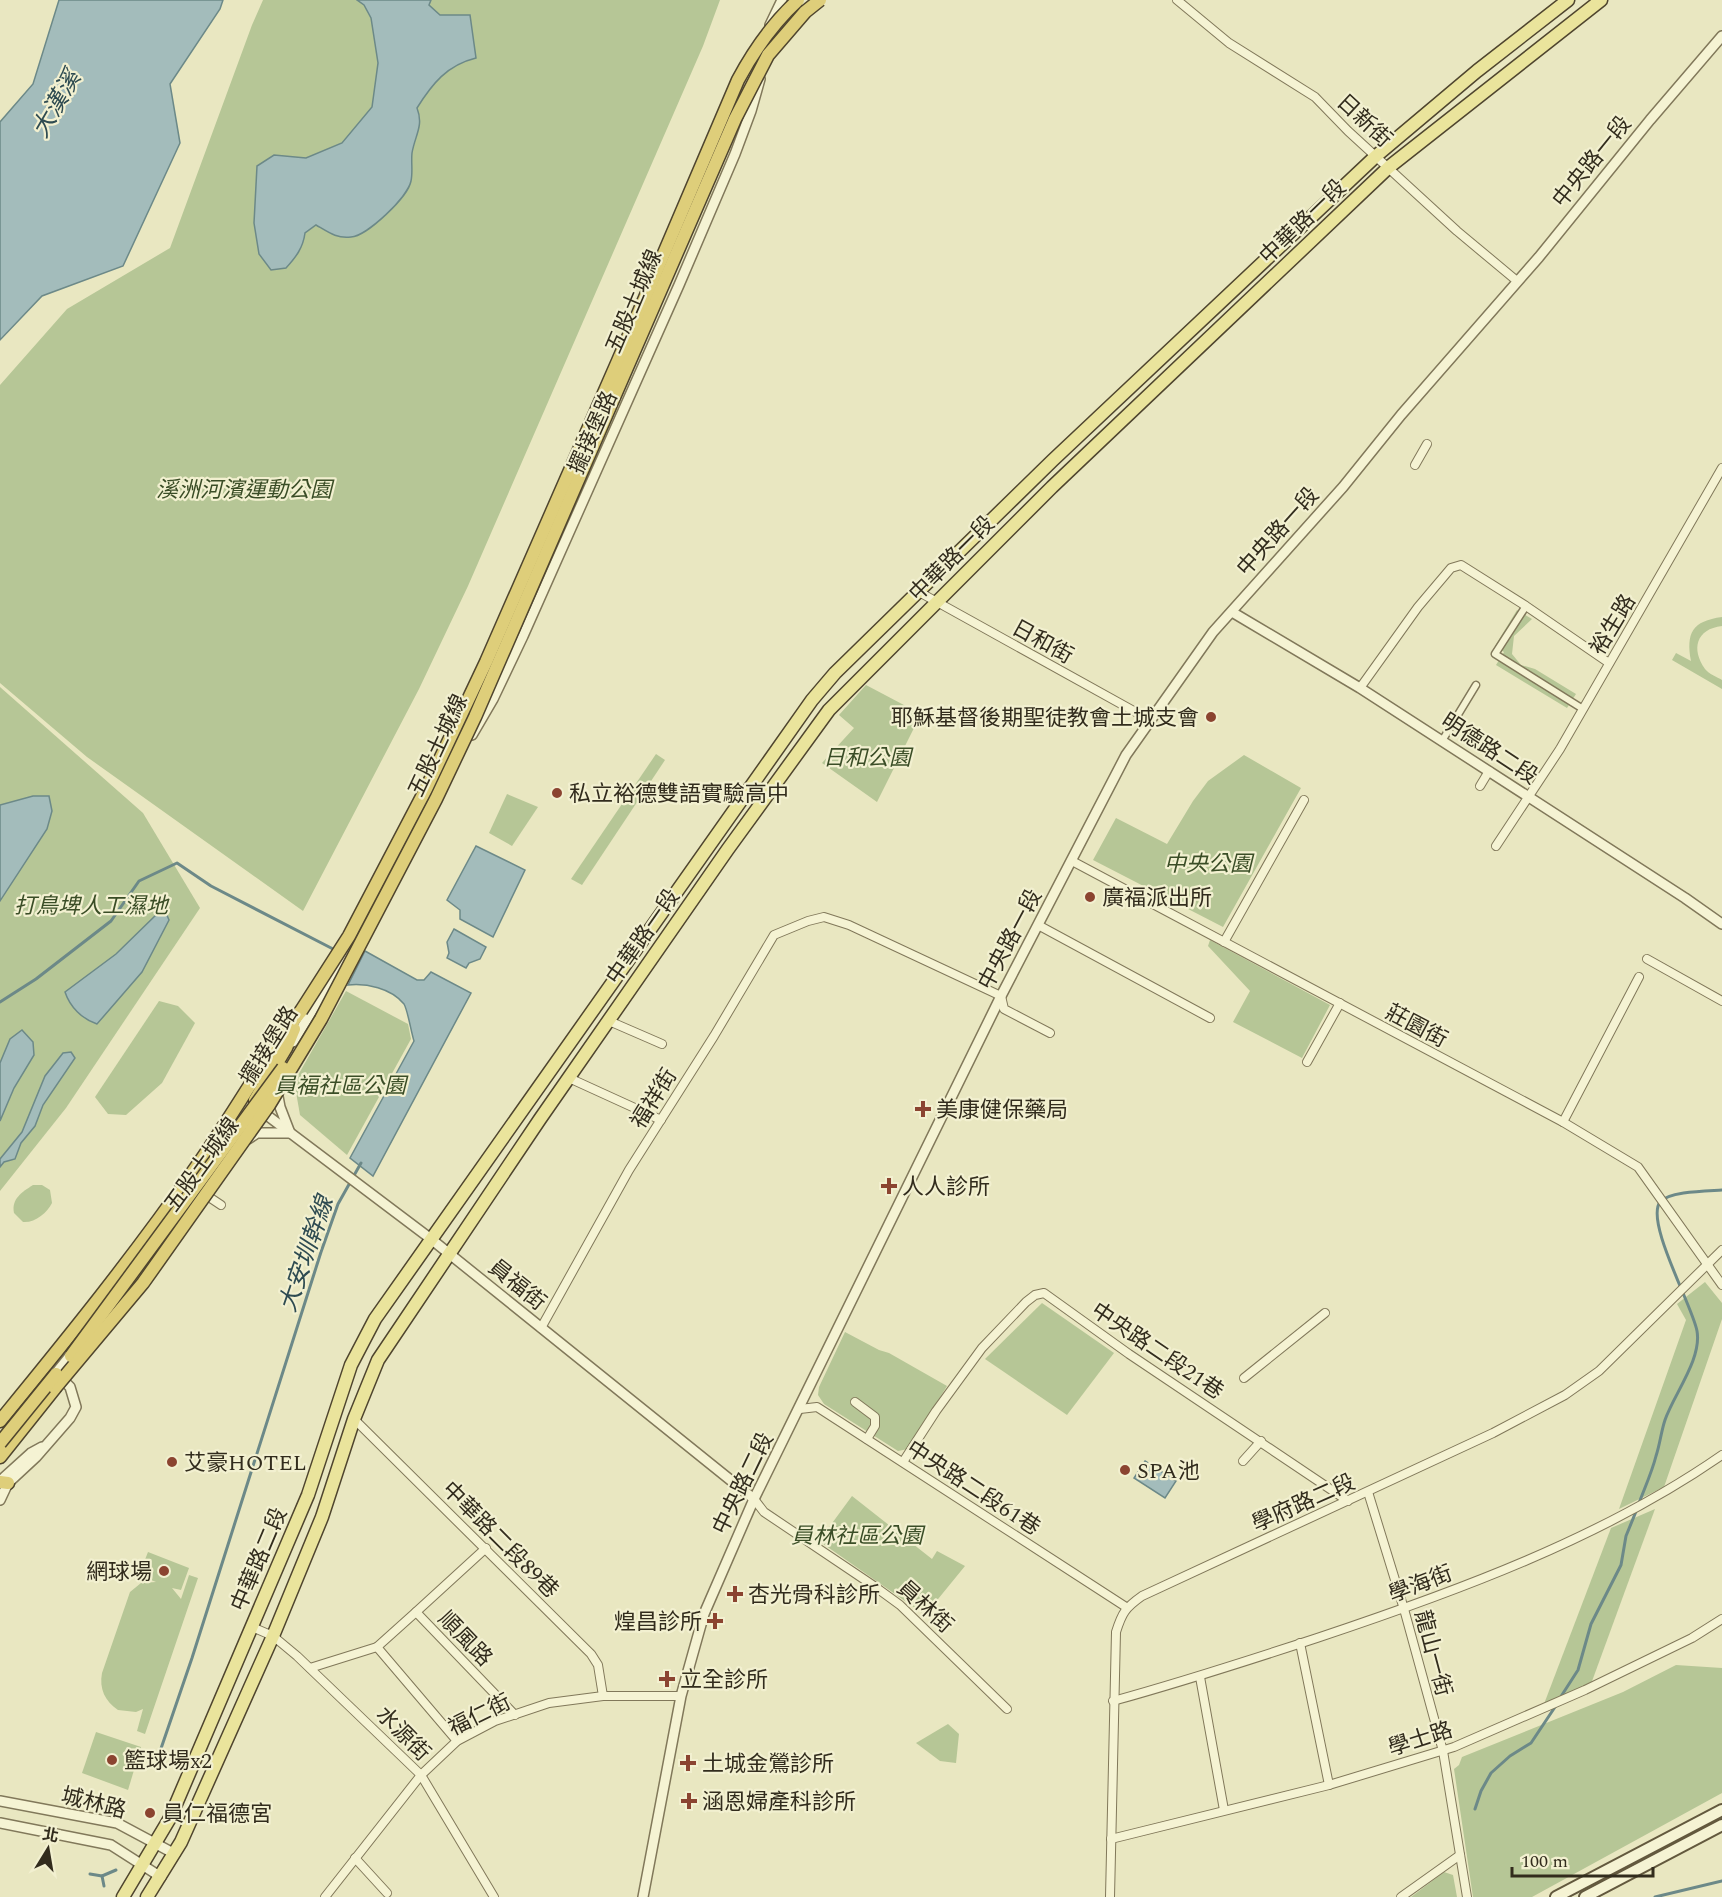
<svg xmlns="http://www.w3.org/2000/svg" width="1722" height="1897" font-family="Spectral,'Noto Sans TC',serif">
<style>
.green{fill:#b6c696}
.water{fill:#a3bcbb;stroke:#6c8988;stroke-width:1.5}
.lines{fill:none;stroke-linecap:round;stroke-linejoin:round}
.stream{stroke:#6c8988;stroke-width:3}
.pedestrian-casing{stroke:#81785a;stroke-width:9}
.minor-casing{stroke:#81785a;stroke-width:10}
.tertiary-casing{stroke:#81785a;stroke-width:12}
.secondary-casing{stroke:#63593e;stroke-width:14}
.primary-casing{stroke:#4f452e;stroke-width:15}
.trunk-casing{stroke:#4f452e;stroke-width:15}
.pedestrian{stroke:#f5f3d3;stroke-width:6}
.minor{stroke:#f5f3d3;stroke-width:8}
.tertiary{stroke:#f5f3d3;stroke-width:9}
.secondary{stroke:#f5f3d3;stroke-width:10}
.primary{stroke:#eae49c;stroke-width:12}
.trunk{stroke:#dece7a;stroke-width:12}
.trunk-bridge-casing{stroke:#4f452e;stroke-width:15;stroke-linecap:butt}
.trunk-bridge{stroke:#dece7a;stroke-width:12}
.poi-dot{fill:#8b4430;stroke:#f2f0d0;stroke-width:2}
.labels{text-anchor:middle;stroke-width:4.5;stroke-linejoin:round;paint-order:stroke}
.street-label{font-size:22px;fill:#322c1d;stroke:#f2f0d0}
.park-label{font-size:22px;font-style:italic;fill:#3a4d26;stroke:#f2f0d0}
.poi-label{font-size:22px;fill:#322c1d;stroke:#f2f0d0;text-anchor:start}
.water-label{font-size:24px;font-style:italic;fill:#2e4b51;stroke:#f2f0d0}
</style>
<rect width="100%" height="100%" fill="#e9e7c1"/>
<g class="green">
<polygon points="263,0 720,0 703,46 468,586 419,689 303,911 87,757 0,683 0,385 67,309 170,248 252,25"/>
<polygon points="1517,610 1532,619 1514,636 1512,654 1521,665 1535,669 1576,694 1567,708 1496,665 1504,652 1495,646"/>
<path d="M1722,617V626C1696,629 1691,649 1705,669C1709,674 1717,677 1722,680V689L1672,660L1676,653L1691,661C1686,633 1692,621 1722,617Z"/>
<polygon points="866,685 921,714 877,802 822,763 854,728 839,715"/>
<polygon points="0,687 143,813 200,908 66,1108 0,1191"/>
<polygon points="656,754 665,760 582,885 571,879"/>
<polygon points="1244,755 1301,788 1223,927 1093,860 1116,818 1167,844 1193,801 1208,781"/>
<polygon points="507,794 538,807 512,846 489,833"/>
<polygon points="1210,940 1330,1005 1302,1058 1233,1022 1250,991 1208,946"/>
<polygon points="346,991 408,1024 411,1039 347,1155 300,1115 296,1092 297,1077"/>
<polygon points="159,1001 178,1006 195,1023 162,1083 126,1115 108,1114 95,1097"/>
<path d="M33,1185H42L50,1190L52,1203C47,1213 35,1223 23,1222L14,1213C11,1199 22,1192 33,1185Z"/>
<polygon points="1705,1282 1722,1303 1722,1319 1664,1487 1619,1509 1686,1320 1677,1304"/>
<polygon points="1042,1303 1114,1353 1067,1415 985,1359"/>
<polygon points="845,1332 879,1350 889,1353 947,1386 908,1449 898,1451 824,1404 818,1395 819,1387"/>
<polygon points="852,1496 932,1559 937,1551 965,1566 925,1615 819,1541"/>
<polygon points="1655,1509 1591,1684 1544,1704 1611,1528"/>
<path d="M148,1552L189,1568L181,1590L172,1588L181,1599L189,1575L198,1578L145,1734L137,1731L143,1709L136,1712L118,1710C105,1701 99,1689 102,1673L130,1592L141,1583L156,1582L139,1575Z"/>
<polygon points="1676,1665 1722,1668 1722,1793 1532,1897 1473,1897 1454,1769 1459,1765 1462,1757 1623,1692"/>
<polygon points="948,1724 959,1734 956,1763 940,1761 916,1743"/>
<polygon points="96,1732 141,1747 128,1790 82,1773"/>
<polygon points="1444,1872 1453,1875 1457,1897 1411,1897"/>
</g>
<g class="water">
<polygon points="59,0 223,0 220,9 170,84 180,143 123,266 42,296 0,340 0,122 33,84"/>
<path d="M357,0H431L429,5L440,15H470L476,58C447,65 432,84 417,108C424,126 415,135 412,153C411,162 413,172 411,181C408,197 367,236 351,237C337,239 328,232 316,225L305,233C303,248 296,257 286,268L271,270L259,254L254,223L257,166L274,155L306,158L342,143L372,107L378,63L371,18L364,5Z"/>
<polygon points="33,796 49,796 52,811 47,829 0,901 0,805"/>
<polygon points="476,846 525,870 493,937 460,919 460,910 447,900"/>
<path d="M166,913L169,920L142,972L97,1024C82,1019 70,1007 65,992L116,954L157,914Z"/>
<polygon points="454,929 486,947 480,959 469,963 466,968 447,958 449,953 447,942"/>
<path d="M365,951L417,980H424L431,972L471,993L373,1176L350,1158L414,1041C411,1032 408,1011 404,1004C391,988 366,983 348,985Z"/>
<polygon points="22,1030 33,1042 34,1055 14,1088 0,1121 0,1063 10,1039"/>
<polygon points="71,1052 75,1058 43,1105 35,1126 21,1143 15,1159 4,1162 0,1167 0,1159 22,1132 45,1076 63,1053"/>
<polygon points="1145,1461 1176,1481 1165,1498 1134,1478"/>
</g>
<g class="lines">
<g class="stream">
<polyline points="0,1002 36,979 111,921 139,881 177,863 211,886 335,950"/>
<path d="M1639,1503C1645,1487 1652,1472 1656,1456C1660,1444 1661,1432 1665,1420C1674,1394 1702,1359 1697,1331C1693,1307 1645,1222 1660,1202C1669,1191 1708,1191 1722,1190"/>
<polyline points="1560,1698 1578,1670 1591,1624 1621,1565 1626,1536 1637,1509"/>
<polyline points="155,1766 192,1658 321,1252 338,1204 361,1163"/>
<polyline points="1475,1809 1481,1791 1491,1773 1510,1756 1531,1743 1555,1707"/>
<polyline points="90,1874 102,1876 116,1870"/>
<polyline points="102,1876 104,1886"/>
<polyline points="1655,1897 1722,1881"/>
</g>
<defs>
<g id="pedestrian">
<polyline points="1526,606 1495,654 1583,709"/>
<polyline points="1442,741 1476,685"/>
</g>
<g id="minor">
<polyline points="1177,0 1229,43 1315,97 1348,131 1457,231 1517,281"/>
<polyline points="1415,465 1427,444"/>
<polyline points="919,592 1150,720"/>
<polyline points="1360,688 1418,607 1451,568 1461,565 1526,606 1609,663"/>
<polyline points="1480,786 1489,771"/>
<polyline points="1496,846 1560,749 1722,468"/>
<polyline points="1072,861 1563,1122 1638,1167 1722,1285"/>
<polyline points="1038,925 1210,1018"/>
<polyline points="1224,942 1304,800"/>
<polyline points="1647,959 1722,1001"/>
<polyline points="609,1021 662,1044"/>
<polyline points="1307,1062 1340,1003"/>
<polyline points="569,1078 661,1120"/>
<polyline points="1563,1122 1639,977"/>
<polyline points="203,1193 221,1205"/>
<polyline points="541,1328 629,1170 714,1036 774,935 808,921 824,917 849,925 1001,996 1004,1009 1050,1033"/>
<polyline points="1244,1378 1325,1313"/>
<polyline points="855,1402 875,1417 875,1426 867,1439"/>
<polyline points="800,1409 817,1407 1126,1607"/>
<polyline points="354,1419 591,1654 598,1665 603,1696"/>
<polyline points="1243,1461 1261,1441"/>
<polyline points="903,1462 936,1411 982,1348 1026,1302 1035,1295 1044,1293 1129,1354 1348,1501"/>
<polyline points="1368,1492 1404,1609 1443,1751 1467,1897"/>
<polyline points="754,1499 764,1512 874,1586 900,1605 1007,1709"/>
<polyline points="486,1548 416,1612 515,1715"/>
<polyline points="416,1612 377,1647 457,1741"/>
<polyline points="252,1627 273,1636 297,1656 421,1775 494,1897"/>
<polyline points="1300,1643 1329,1785"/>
<polyline points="310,1668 377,1647"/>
<polyline points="1200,1677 1224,1810"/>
<path d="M1113,1701C1182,1682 1250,1660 1317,1638C1455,1592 1603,1538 1722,1455"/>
<polyline points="1111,1839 1329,1785 1454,1747 1585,1690 1692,1638 1722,1619"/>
<polyline points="355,1858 387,1893"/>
<polyline points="325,1897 421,1775 457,1741 495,1721 549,1703 603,1696 681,1696"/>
<path d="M1110,1897L1116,1632C1122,1613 1125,1608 1142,1596L1493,1433L1565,1395L1599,1371L1722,1250"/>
<polyline points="1401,1897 1460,1855"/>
</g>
<g id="tertiary">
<polyline points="770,25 782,0"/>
<polyline points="718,143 751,67"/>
<polyline points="1232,612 1360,688 1685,898 1722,924"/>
<polyline points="472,735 493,699 523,636 679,285 735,154 751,111 760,79"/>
<polyline points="293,1042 350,948 430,797 477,698"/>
<polyline points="260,1110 431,1239 754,1499"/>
<polyline points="248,1139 257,1133 290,1133 280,1107 277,1091"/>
<polyline points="52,1378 73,1352"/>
<polyline points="0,1481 31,1453 42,1447"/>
<polyline points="0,1500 8,1483 36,1457 70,1418 76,1407 70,1387 58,1375"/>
<polyline points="0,1801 117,1823 175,1854"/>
<polyline points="0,1823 111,1845 161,1877"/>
<polyline points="643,1897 681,1696 704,1614 754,1499 1001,996 1126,755 1213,632 1343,487 1401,415 1539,257 1650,120 1722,36"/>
</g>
<g id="secondary">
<polyline points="1556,1897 1722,1810"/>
<polyline points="1585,1897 1722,1825"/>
</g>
<g id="primary">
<polyline points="123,1897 170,1818 308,1495 351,1365 375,1319 812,700 835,673 1053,460 1376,156 1477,71 1568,0"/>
<polyline points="147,1897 181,1842 273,1636 322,1517 354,1419 378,1360 540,1119 728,849 829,710 1052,487 1389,167 1601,0"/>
</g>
<g id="trunk">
<polyline points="255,1100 286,1048 294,1029"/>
<path d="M0,1421C68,1338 136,1254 197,1166C233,1115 263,1060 301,1011"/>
<polyline points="0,1457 55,1388"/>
<polyline points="0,1482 8,1483"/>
</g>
</defs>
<use href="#pedestrian" class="pedestrian-casing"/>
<use href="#minor" class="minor-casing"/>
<use href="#tertiary" class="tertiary-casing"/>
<use href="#secondary" class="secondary-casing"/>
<use href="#primary" class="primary-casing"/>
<use href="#trunk" class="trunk-casing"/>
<use href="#pedestrian" class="pedestrian"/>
<use href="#minor" class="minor"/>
<use href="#tertiary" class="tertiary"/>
<use href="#secondary" class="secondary"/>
<use href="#primary" class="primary"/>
<use href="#trunk" class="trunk"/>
<defs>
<g id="trunk-bridge">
<path d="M301,1011L349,936L426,789L486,662L618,361L738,80C754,50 772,24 798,0"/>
<polyline points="71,1356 283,1068"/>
<polyline points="55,1388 143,1283 269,1105 321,1019 436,799 475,717 735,119 768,55 805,12 820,0"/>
<polyline points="0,1443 56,1374"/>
</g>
</defs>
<use href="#trunk-bridge" class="trunk-bridge-casing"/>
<use href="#trunk-bridge" class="trunk-bridge"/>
</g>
<g class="poi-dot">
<circle cx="1211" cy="717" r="6"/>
<circle cx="557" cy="793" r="6"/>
<circle cx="1090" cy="897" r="6"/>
<path d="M920 1100h6v6h6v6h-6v6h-6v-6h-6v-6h6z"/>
<path d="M886 1177h6v6h6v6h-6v6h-6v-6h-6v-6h6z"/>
<circle cx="172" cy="1462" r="6"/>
<circle cx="1125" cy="1470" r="6"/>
<circle cx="164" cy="1571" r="6"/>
<path d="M732 1585h6v6h6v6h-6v6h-6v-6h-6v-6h6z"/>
<path d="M712 1612h6v6h6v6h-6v6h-6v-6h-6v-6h6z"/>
<path d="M664 1670h6v6h6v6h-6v6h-6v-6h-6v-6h6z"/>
<circle cx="112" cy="1760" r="6"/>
<path d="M685 1754h6v6h6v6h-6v6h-6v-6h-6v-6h6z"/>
<path d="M686 1792h6v6h6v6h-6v6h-6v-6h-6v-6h6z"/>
<circle cx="150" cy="1813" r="6"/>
</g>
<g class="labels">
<g class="street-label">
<text transform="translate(1365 120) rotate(43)" y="8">日新街</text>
<text transform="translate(1591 161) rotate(-51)" y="8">中央路一段</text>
<text transform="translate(1302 221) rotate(-44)" y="8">中華路一段</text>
<text transform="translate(633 301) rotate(-67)" y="8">五股土城線</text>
<text transform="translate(592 432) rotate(-66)" y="8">擺接堡路</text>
<text transform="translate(1277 531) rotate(-48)" y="8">中央路一段</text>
<text transform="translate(951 558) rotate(-45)" y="8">中華路一段</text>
<text transform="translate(1612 624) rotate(-59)" y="8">裕生路</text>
<text transform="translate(1043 641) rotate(29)" y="8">日和街</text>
<text transform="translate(437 745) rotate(-65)" y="8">五股土城線</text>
<text transform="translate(1490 748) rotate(33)" y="8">明德路二段</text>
<text transform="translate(642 936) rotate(-55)" y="8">中華路一段</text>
<text transform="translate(1009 939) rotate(-62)" y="8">中央路一段</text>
<text transform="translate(1417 1025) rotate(28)" y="8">莊園街</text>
<text transform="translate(268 1045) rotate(-58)" y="8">擺接堡路</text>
<text transform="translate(653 1098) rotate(-58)" y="8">福祥街</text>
<text transform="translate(201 1164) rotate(-54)" y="8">五股土城線</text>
<text transform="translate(518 1284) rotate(39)" y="8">員福街</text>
<text transform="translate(1158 1350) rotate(34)" y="8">中央路二段21巷</text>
<text transform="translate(742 1483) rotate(-64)" y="8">中央路二段</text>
<text transform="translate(974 1487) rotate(33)" y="8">中央路二段61巷</text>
<text transform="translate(1303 1502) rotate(-24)" y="8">學府路二段</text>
<text transform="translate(501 1539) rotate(45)" y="8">中華路二段89巷</text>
<text transform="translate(258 1559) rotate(-67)" y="8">中華路二段</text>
<text transform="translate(1420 1583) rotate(-21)" y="8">學海街</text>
<text transform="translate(926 1606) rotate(42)" y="8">員林街</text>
<text transform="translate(466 1638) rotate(46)" y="8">順風路</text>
<text transform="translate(1434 1653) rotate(75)" y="8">龍山一街</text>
<text transform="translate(479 1714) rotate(-26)" y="8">福仁街</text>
<text transform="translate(404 1733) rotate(45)" y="8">水源街</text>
<text transform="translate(1420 1738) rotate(-18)" y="8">學士路</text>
<text transform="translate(94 1802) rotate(14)" y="8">城林路</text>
</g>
<g class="park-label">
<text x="244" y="497">溪洲河濱運動公園</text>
<text x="867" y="765">日和公園</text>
<text x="1208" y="871">中央公園</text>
<text x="91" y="913">打鳥埤人工濕地</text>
<text x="340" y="1093">員福社區公園</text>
<text x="857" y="1543">員林社區公園</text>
</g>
<g class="poi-label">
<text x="1199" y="725" text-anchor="end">耶穌基督後期聖徒教會土城支會</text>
<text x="569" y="801">私立裕德雙語實驗高中</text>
<text x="1102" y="905">廣福派出所</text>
<text x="936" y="1117">美康健保藥局</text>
<text x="902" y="1194">人人診所</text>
<text x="184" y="1470">艾豪HOTEL</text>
<text x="1137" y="1478">SPA池</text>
<text x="152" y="1579" text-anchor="end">網球場</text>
<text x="748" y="1602">杏光骨科診所</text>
<text x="702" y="1629" text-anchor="end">煌昌診所</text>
<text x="680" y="1687">立全診所</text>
<text x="124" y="1768">籃球場x2</text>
<text x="702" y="1771">土城金鶯診所</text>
<text x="702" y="1809">涵恩婦產科診所</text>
<text x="162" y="1821">員仁福德宮</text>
</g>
<g class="water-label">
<text transform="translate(56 104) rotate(-60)" y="8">大漢溪</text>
<text transform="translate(306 1254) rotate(-71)" y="8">大安圳幹線</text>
</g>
</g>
<g transform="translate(48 1849) rotate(11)" stroke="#f2f0d0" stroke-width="4.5" paint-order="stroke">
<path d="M0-4.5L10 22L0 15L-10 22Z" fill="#322c1d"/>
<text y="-9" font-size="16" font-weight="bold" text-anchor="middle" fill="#322c1d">北</text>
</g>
<path d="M1512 1867v9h141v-9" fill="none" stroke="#322c1d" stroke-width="3"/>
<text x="1521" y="1867" font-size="18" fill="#322c1d" stroke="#f2f0d0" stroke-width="4.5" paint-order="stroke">100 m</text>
</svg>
